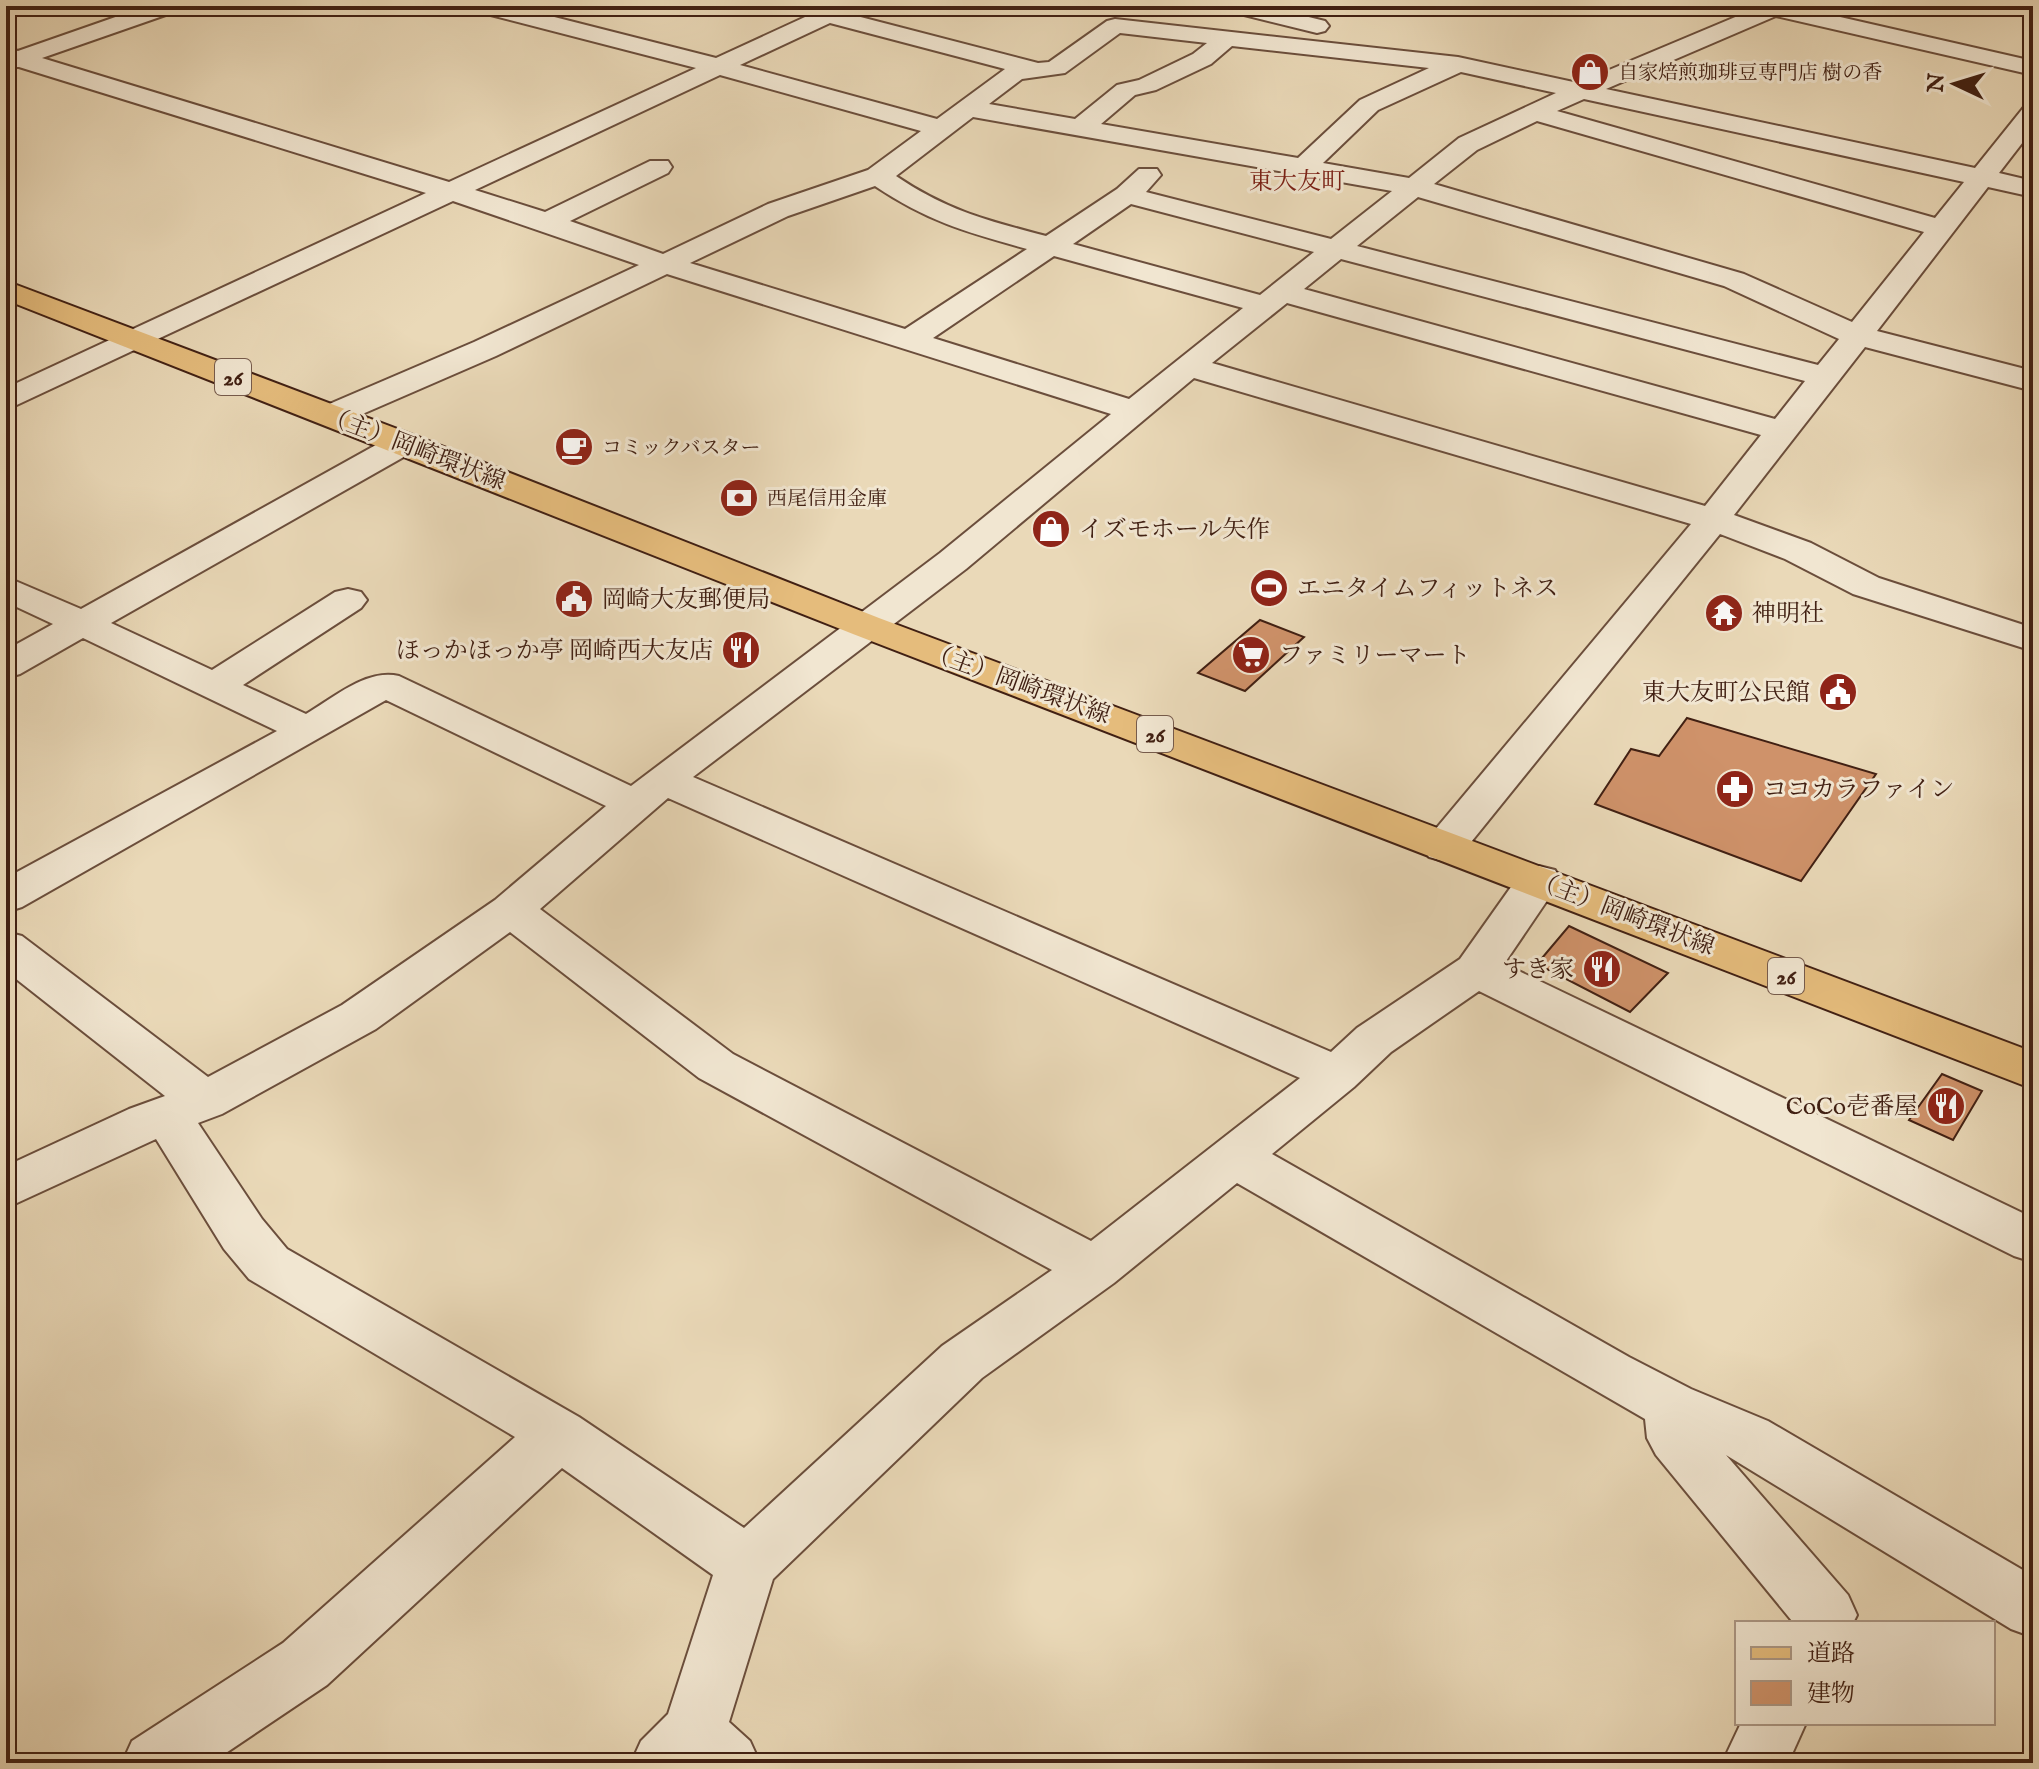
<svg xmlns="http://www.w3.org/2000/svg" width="2039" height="1769" font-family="'IM FELL English','Noto Serif JP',serif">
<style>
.building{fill:#cf926a;stroke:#412013;stroke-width:2}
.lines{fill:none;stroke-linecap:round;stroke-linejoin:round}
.minor-casing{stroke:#6b4e3c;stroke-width:4}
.major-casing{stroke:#412013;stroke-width:4}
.minor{fill:#f1e6d1;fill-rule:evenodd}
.major{fill:#e5bc7c;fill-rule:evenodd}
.labels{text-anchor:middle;stroke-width:6;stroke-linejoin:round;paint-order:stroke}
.far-poi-label{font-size:20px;fill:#412013;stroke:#f1e6d1;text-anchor:start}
.shield{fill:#f1e6d1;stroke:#765b4c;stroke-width:2}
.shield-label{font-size:22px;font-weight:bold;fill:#412013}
.far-quarter-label{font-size:24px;fill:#7a1f14;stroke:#f1e6d1}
.street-label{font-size:24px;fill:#412013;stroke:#f1e6d1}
.poi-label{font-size:24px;fill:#412013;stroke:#f1e6d1;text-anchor:start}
</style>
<rect width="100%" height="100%" fill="#ead9b8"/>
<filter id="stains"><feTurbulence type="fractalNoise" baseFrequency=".0025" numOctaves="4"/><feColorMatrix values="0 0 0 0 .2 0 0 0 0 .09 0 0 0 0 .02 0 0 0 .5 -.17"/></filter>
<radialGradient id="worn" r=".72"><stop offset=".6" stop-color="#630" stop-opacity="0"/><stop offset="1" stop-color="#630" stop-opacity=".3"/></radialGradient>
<g class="building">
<polygon points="1260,620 1304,637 1245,691 1198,673"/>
<polygon points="1687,718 1876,774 1801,881 1595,804 1631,749 1659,756"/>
<polygon points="1569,926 1668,973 1630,1012 1537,964"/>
<polygon points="1942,1074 1982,1091 1953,1140 1909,1120"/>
</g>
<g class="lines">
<defs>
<g id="minor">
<path d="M147,6H180L177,11L42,58L449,182L696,68L475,11L472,6H511L716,58L829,6H858L849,14L1038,63L1049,62L1107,21L1115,19L1458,57L1578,83L1752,10L1750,6H1792L2033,61V75L1776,16L1606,89L1975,168L2024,107L2033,104V129L1999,173L2033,181V197L1988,187L1877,331L2033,371V391L1865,347L1734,515L1811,543L1879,578L2033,628V651L1853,594L1785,559L1720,534L1459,857L1444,861L1429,857L1422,847L1429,837L1691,524L1194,378L966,569L693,777L1331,1052L1357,1028L1460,959L1523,870L1539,866L1555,870L1561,880L1504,964L2033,1218V1262L2014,1256L1479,991L1391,1052L1354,1087L1272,1154L1629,1357L1691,1389L1768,1421L2033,1576V1637L2011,1629L1726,1455L1848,1595L1857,1615L1853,1623H1791L1792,1621L1656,1455L1647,1438L1645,1419L1237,1183L1114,1283L982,1378L773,1579L729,1722L750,1741L760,1763H631L641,1741L668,1714L713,1575L562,1468L327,1685L211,1763H122L132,1741L283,1643L515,1437L249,1279L224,1249L156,1139L6,1208V1166L129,1109L165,1096L6,971V932L22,936L208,1077L342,1005L495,900L606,806L386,700L22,907L6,912V878L277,731L83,638L20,674L6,678V650L53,624L6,602V577L81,609L392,436L404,433L416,436L421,443L416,450L111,623L212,670L335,592L348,589L361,592L367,600L361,608L243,685L306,714C333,698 367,668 399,676L631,786L940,553L1111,414L667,274L496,356L344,422L332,425L320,422L316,415L320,408L474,342L639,265L453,201L6,410V388L426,193L19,67H6V48L18,51ZM830,23L1005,69L937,119L740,65ZM1120,33L1207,43L1193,54L1139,80L1117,85L1075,119L989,104L1022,79L1065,73ZM1232,46L1429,68L1360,100L1298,158L1101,124L1135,95L1156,90L1211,64ZM1461,72L1556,93L1459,138L1409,178L1323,163L1378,110ZM720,75L921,131L868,170L768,204L663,254L570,221L668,173L672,167L668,161H650L545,212L475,190ZM1584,99L1964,182L1935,218L1557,111ZM973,117L1392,191L1331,239L1146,192L1161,175L1157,169H1139L1117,189L1046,236C986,220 948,211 896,176ZM1537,121L1924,232L1852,322L1744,274L1434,184L1477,150ZM875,186C929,222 966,232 1027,249L905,329L690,263L788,216ZM1418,197L1724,286L1839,339L1818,365L1357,246ZM1131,204L1314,252L1260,295L1073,244ZM1054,256L1243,308L1129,399L933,338ZM1341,259L1805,381L1775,419L1304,289ZM1287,303L1761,435L1705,506L1212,363ZM668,798L1300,1078L1091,1241L733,1054L540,909ZM510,932L699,1078L1052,1270L942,1346L744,1528L579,1417L287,1249L262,1219L198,1123L222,1114L376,1029Z"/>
<polygon points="1225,6 1264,6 1325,21 1329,26 1325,31 1317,33 1228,11"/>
<polygon points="1741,1723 1806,1723 1788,1763 1726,1763 1724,1759"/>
</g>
<polygon id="major" points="6,281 416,436 879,618 2033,1052 2033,1089 853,634 6,300"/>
</defs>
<use href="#minor" class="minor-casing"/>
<use href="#major" class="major-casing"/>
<use href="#minor" class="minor"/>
<use href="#major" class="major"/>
</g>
<defs>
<symbol id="shop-disc" viewBox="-11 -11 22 22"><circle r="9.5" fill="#8f2418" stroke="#f1e6d1"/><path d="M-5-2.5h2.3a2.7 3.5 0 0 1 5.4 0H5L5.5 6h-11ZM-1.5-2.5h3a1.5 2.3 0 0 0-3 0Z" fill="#fff"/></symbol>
<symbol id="cafe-disc" viewBox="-11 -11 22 22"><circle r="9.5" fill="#8f2418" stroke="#f1e6d1"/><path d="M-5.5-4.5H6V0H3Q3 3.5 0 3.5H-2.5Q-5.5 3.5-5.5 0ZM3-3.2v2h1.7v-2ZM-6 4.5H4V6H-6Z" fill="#fff"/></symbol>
<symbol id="bank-disc" viewBox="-11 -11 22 22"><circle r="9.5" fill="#8f2418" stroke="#f1e6d1"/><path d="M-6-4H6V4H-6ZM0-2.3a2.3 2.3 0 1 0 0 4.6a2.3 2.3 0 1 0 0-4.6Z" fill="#fff"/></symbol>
<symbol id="stadium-disc" viewBox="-11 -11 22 22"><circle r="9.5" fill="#8f2418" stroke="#f1e6d1"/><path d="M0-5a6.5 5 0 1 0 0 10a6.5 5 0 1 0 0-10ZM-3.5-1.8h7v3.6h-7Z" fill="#fff"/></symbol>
<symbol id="civic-disc" viewBox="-11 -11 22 22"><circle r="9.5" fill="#8f2418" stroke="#f1e6d1"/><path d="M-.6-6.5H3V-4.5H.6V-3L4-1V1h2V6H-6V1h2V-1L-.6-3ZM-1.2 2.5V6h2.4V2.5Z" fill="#fff"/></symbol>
<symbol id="temple-disc" viewBox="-11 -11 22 22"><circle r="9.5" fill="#8f2418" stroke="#f1e6d1"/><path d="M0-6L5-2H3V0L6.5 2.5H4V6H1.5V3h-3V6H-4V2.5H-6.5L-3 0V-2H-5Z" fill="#fff"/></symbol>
<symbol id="restaurant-disc" viewBox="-11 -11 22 22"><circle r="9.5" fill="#8f2418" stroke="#f1e6d1"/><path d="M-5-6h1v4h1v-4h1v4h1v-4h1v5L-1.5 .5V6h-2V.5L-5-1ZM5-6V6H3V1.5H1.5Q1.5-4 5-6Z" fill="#fff"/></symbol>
<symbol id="supermarket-disc" viewBox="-11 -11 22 22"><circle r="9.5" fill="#8f2418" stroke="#f1e6d1"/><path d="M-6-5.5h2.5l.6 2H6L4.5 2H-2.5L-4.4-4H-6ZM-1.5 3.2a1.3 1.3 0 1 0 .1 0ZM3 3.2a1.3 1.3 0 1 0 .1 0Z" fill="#fff"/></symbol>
<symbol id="pharmacy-disc" viewBox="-11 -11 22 22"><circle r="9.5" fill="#8f2418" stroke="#f1e6d1"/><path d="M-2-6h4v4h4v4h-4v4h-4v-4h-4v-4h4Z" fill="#fff"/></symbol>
</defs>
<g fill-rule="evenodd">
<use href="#shop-disc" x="1568" y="50" width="44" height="44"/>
<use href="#cafe-disc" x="552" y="425" width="44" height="44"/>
<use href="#bank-disc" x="717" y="476" width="44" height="44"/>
<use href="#shop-disc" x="1029" y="507" width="44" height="44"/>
<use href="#stadium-disc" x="1247" y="566" width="44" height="44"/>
<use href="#civic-disc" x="552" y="577" width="44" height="44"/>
<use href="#temple-disc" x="1702" y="591" width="44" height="44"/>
<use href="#restaurant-disc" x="719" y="628" width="44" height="44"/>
<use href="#supermarket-disc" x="1229" y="633" width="44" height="44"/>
<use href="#civic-disc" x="1816" y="670" width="44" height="44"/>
<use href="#pharmacy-disc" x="1713" y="767" width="44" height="44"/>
<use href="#restaurant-disc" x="1580" y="947" width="44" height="44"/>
<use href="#restaurant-disc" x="1924" y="1084" width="44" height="44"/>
</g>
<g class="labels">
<g class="far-poi-label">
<text x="1618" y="79">自家焙煎珈琲豆専門店 樹の香</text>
<text x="602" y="454">コミックバスター</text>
<text x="767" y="505">西尾信用金庫</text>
</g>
<g class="shield">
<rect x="215" y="359" width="36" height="36" rx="6"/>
<rect x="1137" y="716" width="36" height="36" rx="6"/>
<rect x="1768" y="958" width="36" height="36" rx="6"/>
</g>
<g class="shield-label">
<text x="233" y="385">26</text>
<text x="1155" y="742">26</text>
<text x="1786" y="984">26</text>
</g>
<g class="far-quarter-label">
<text x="1297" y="189">東大友町</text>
</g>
<g class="street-label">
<text transform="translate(415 448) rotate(21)" y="8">（主）岡崎環状線</text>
<text transform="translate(1019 683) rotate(20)" y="8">（主）岡崎環状線</text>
<text transform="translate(1624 913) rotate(21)" y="8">（主）岡崎環状線</text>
</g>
<g class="poi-label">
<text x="1079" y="537">イズモホール矢作</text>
<text x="1297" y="596">エニタイムフィットネス</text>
<text x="602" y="607">岡崎大友郵便局</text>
<text x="1752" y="621">神明社</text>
<text x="713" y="658" text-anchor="end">ほっかほっか亭 岡崎西大友店</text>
<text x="1279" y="663">ファミリーマート</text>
<text x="1810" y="700" text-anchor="end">東大友町公民館</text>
<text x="1763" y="797">ココカラファイン</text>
<text x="1574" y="977" text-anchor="end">すき家</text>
<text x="1918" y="1114" text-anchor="end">CoCo壱番屋</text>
</g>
</g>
<rect width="2039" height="1769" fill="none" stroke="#ead9b8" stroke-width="32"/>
<rect x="8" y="8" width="2023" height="1753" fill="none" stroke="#412013" stroke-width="4"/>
<rect x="16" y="16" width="2007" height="1737" fill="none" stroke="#412013" stroke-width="2"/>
<rect x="1735" y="1621" width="260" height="104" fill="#f1e6d1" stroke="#ab9785" stroke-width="2"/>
<rect x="1751" y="1647" width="40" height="12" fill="#e5bc7c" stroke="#ab9785" stroke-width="2"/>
<text x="1807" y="1661" font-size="24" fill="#412013">道路</text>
<rect x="1751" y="1681" width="40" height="24" fill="#cf926a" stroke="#ab9785" stroke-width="2"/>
<text x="1807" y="1701" font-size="24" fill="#412013">建物</text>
<g transform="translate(1955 84) rotate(274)" stroke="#f1e6d1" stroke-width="6" paint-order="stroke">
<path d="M0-6L14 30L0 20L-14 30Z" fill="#412013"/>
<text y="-12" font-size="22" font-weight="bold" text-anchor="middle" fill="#412013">N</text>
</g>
<rect width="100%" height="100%" filter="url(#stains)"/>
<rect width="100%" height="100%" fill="url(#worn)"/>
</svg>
